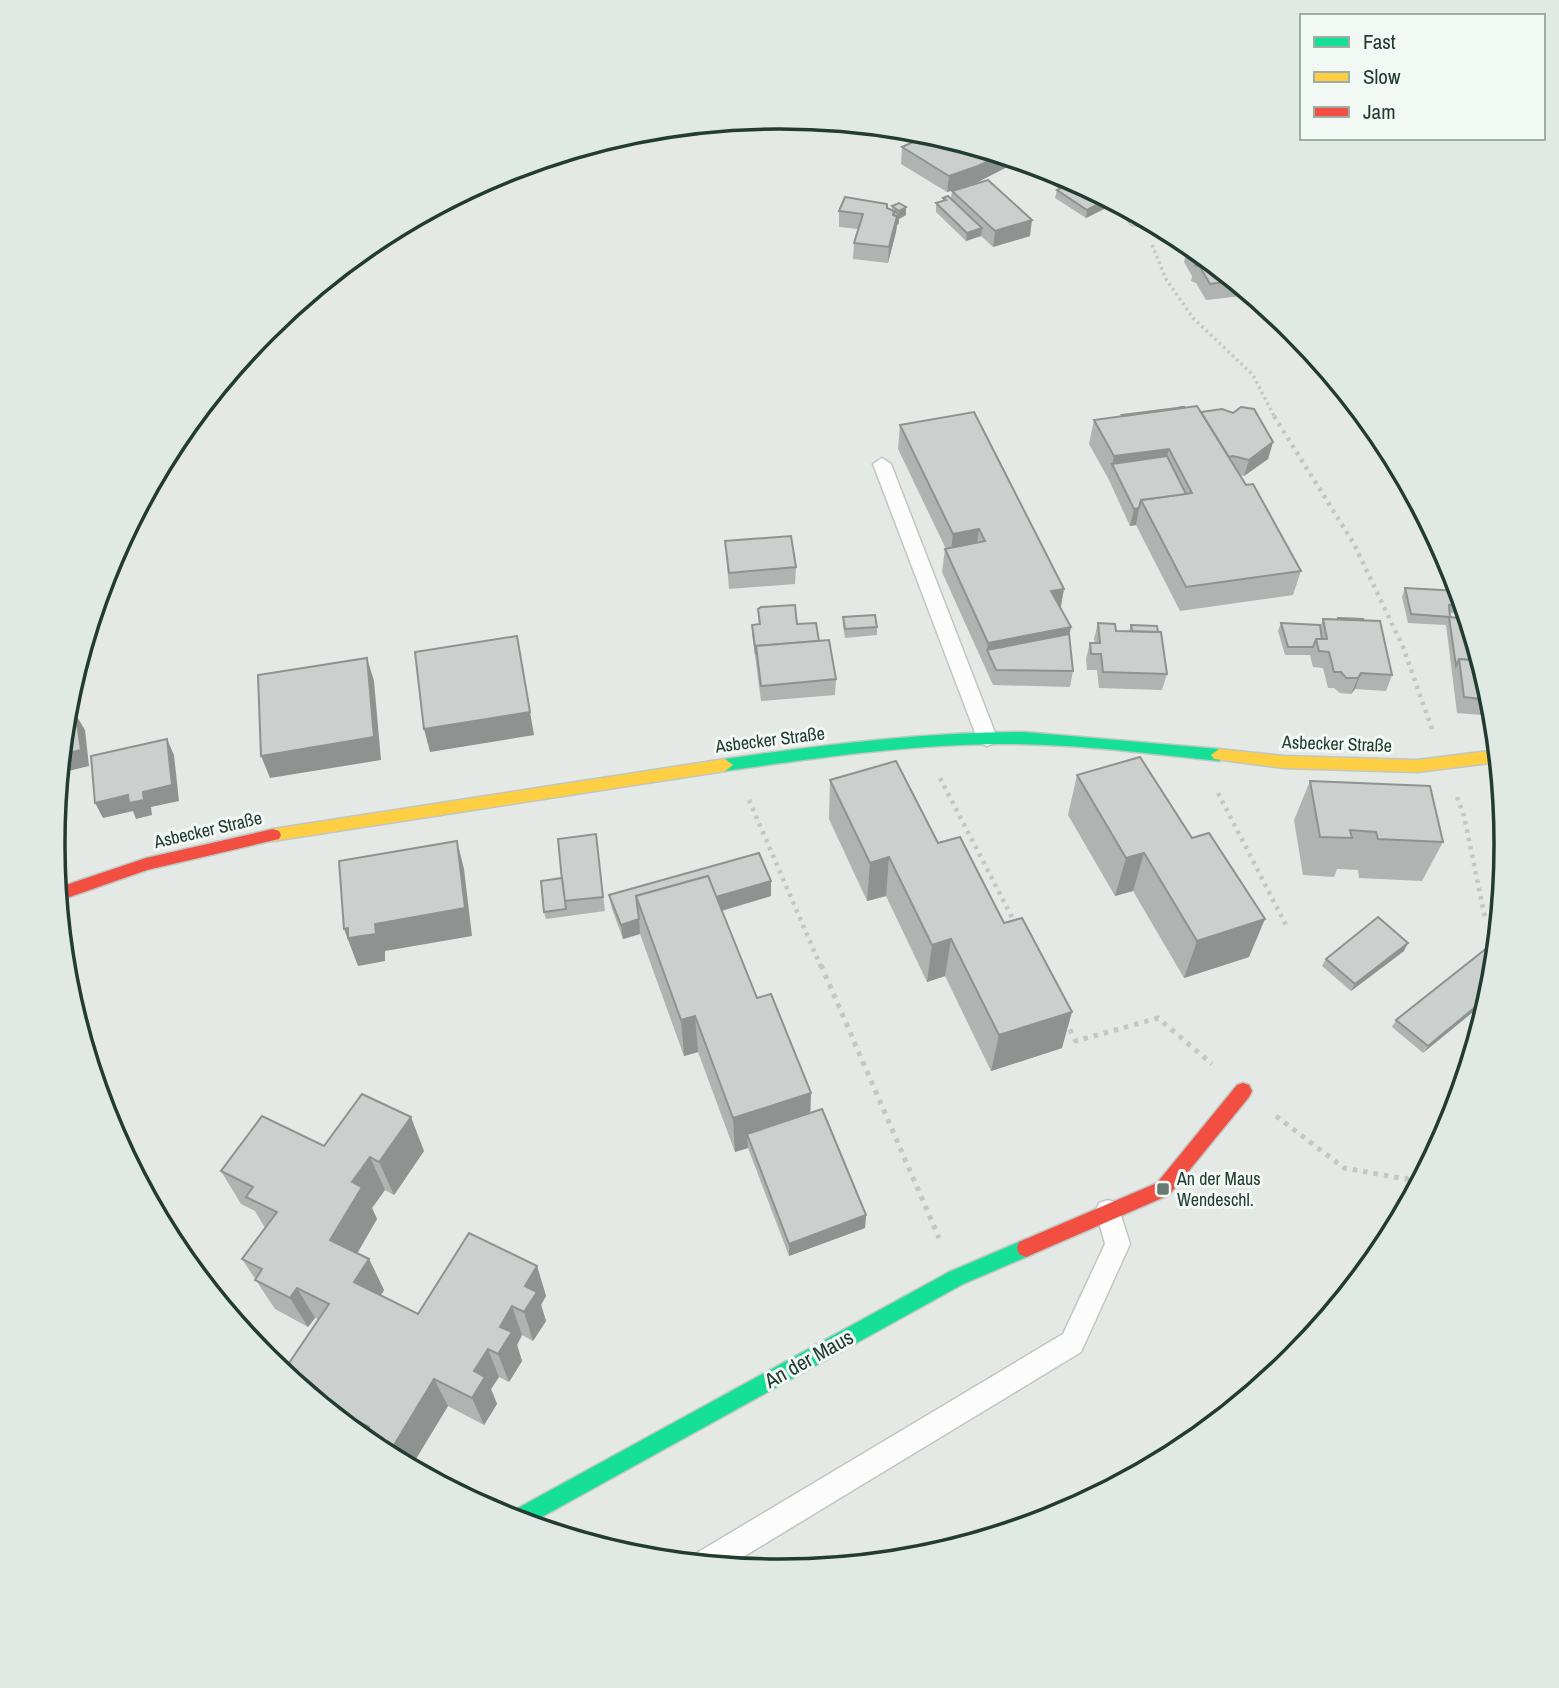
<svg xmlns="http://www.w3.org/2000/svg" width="1559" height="1688" font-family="'Archivo Narrow',sans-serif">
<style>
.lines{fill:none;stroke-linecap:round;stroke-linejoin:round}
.lane-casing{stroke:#c1c6c3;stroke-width:3}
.street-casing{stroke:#c1c6c3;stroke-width:4}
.fast-casing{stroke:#bfc7c3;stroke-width:3}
.slow-casing{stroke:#bfc7c3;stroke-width:3}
.jam-casing{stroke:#bfc7c3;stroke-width:3}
.path-far2{stroke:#c1c9c5;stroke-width:3.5;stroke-dasharray:2.5 3.5;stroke-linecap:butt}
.path-far1{stroke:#c1c9c5;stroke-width:4.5;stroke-dasharray:3.5 5;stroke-linecap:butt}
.path{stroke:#c1c9c5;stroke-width:5;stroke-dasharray:4.5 6;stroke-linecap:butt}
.lane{fill:#fbfcfb;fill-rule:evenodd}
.street{fill:#fbfcfb;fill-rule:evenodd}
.fast{fill:#16e098;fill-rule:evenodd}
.slow{fill:#ffcf43;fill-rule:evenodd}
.jam{fill:#f24e42;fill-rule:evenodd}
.wall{fill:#afb3b1}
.shaded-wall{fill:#8e9290}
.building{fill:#cbd0ce;stroke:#8e9290;stroke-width:2}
.poi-dot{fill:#667972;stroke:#f2f8f4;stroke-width:2.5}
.labels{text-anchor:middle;stroke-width:6;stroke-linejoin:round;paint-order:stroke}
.street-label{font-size:18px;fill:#223c33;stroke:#f2f8f4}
.poi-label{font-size:18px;fill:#223c33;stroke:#f2f8f4;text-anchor:start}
.near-street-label{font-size:21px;fill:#223c33;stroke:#f2f8f4}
.rim{fill:none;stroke:#223c33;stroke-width:3.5}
</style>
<rect width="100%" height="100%" fill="#e4e9e6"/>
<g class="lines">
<defs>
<g id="lane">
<polygon points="882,458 891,464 997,738 994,743 987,746 980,743 977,738 873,464"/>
<polygon points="1108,1200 1117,1203 1130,1244 1081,1352 728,1566 692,1562 695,1554 1063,1334 1105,1244 1096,1211 1099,1203"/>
</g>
<polygon id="street" points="1131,212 1132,212 1153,223 1143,226 1131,224 1127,218"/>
<g id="fast">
<path d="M1024,732L1219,749L1227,755L1219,761C1145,753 1070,743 996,744C905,745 815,758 725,771L717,765L725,759C824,745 924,732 1024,732Z"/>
<polygon points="1026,1239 1033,1242 1035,1248 1033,1254 963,1284 529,1524 507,1517 509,1513 949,1272"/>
</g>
<g id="slow">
<polygon points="1219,749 1284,756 1417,760 1497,750 1498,762 1417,772 1284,768 1214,759 1211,755"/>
<polygon points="725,759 733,765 725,771 273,841 267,839 265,835 267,831 273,829"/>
</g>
<g id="jam">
<polygon points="273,829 279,831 281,835 279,839 147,870 58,901 57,888 146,858"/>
<polygon points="1243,1083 1249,1085 1252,1091 1249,1097 1169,1195 1033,1254 1026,1257 1019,1254 1017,1248 1019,1242 1157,1183 1237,1085"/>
</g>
</defs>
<use href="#lane" class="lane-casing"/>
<use href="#street" class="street-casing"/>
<use href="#fast" class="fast-casing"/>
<use href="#slow" class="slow-casing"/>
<use href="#jam" class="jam-casing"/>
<polyline class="path-far2" points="1152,245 1166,279 1193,318 1253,375 1275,418"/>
<g class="path-far1">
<polyline points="1274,416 1354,544 1403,647 1432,729"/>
<polyline points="940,778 1016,925"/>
<polyline points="1218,793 1288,929"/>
<polyline points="1457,797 1464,816 1485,918"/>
<polyline points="749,800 821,967"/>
</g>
<g class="path">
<polyline points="821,965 939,1238"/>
<polyline points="1065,1020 1076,1041 1158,1018 1212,1064"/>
<polyline points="1276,1116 1344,1168 1405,1179 1424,1173"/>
</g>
<use href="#lane" class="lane"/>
<use href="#street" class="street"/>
<use href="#fast" class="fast"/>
<use href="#slow" class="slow"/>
<use href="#jam" class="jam"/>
</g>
<g class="wall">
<polygon points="931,134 1008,157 1007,167 976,183 947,192 901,164 902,147"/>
<polygon points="1035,165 1058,172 1109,200 1108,207 1086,218 1055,198 1057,190 1059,189 1034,172"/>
<polygon points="952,191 1030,236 993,247 981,236 966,241 936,212 936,203 943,201 943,198 951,199"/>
<polygon points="892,206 906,215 899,219 899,223 897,225 896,232 888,263 853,259 854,243 858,229 839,227 839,211 887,208 892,210"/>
<polygon points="1191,245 1251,295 1206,300 1196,283 1191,281 1192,276 1184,262 1188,246"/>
<polygon points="1185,408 1201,412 1273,442 1268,459 1244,476 1240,475 1301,571 1293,595 1180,611 1136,525 1130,526 1109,480 1089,444 1094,420"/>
<polygon points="900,425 1060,608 1071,627 1069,634 1073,671 1070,687 993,685 942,572 945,549 946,549 898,449"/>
<polygon points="725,541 796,567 795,584 729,589"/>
<polygon points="1405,588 1463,605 1459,613 1450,613 1450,617 1493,703 1495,724 1482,723 1481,715 1457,713 1446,625 1408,623 1402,597"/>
<polygon points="758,609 819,641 836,679 835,695 761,701 752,633 752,625 759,624"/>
<polygon points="843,617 877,627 877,635 845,638 843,625"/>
<polygon points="1338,618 1392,675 1386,691 1355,689 1351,694 1340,693 1334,688 1328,688 1323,668 1313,667 1310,655 1285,655 1278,631 1281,623 1320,627 1323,619 1337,620"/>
<polygon points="1098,623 1116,631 1129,631 1131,625 1167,674 1162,690 1099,688 1097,670 1087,670 1086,659 1090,643 1095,643 1094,639"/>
<polygon points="1077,775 1249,957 1184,978 1133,891 1115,896 1068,815"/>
<polygon points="830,780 938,843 1062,1048 991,1071 945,976 927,982 886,896 867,901 829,819"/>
<polygon points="1310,781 1443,842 1422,881 1359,878 1358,870 1337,869 1334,877 1303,875 1294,820"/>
<polygon points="596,834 605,911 546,919 544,912 562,878"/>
<polygon points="609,895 771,896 722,911 757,998 810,1113 866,1215 865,1228 789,1256 748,1148 735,1152 698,1052 684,1056 640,934 623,939 612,909"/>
<polygon points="1497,940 1423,1053 1392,1027 1396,1020"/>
<polygon points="1404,951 1351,991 1322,966 1326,959"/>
<polygon points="424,1151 394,1195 385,1190 372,1208 377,1219 357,1253 369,1259 384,1290 381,1296 418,1314 537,1266 546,1296 541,1305 546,1321 533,1341 522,1335 517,1345 522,1361 509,1382 499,1377 491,1389 497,1404 484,1425 448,1406 411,1467 375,1448 283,1372 318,1319 315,1318 308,1327 275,1309 242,1259 265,1228 255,1211 241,1204 221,1171"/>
</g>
<g class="shaded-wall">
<polygon points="1001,155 1008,157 1007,167 976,183 947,192 949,176"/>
<polygon points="1068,178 1076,182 1065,193"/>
<polygon points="1108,199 1109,200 1108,207 1086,218 1087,210"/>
<polygon points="906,207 906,215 899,219 899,223 897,225 896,232 888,263 889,247 894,219 899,215 899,211"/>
<polygon points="1032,220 1030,236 993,247 995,231"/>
<polygon points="982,228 981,236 966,241 967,233"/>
<polygon points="1273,442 1268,459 1244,476 1249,460"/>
<polygon points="1169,449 1163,472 1112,464 1109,480 1114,456"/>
<polygon points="1139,508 1136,525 1130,526 1134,509"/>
<polygon points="979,529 976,553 950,558 953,534"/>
<polygon points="1064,589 1060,612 1051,591"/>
<polygon points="1071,627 1066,650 987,650 988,643"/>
<polygon points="517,636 534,735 430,752 424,729"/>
<polygon points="367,658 374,681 381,760 270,778 261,756"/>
<polygon points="1361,673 1355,689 1351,694 1358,678"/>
<polygon points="76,715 85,730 89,766 60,773 61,755"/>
<polygon points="167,739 174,755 179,801 151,807 152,815 136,819 133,811 103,818 95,803 143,792"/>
<polygon points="457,841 464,869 472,936 385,951 385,961 358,966 344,929 375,924"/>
<polygon points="1144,853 1133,891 1115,896 1126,858"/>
<polygon points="889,857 886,896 867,901 870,863"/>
<polygon points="771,881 771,896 649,932 644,918"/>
<polygon points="639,919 640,934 623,939 621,925"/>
<polygon points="1265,919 1249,957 1184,978 1197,941"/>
<polygon points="951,939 945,976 927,982 932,945"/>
<polygon points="1408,943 1404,951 1351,991 1355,984"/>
<polygon points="1490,995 1489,999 1423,1053 1428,1046"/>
<polygon points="1072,1012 1062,1048 991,1071 999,1035"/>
<polygon points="695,1016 698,1052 684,1056 681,1020"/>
<polygon points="811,1093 810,1127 747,1134 748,1148 735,1152 733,1118"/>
<polygon points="411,1117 424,1151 394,1195 379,1162"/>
<polygon points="370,1157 385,1190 372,1208 377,1219 347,1271 330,1240 352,1182"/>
<polygon points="866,1215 865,1228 789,1256 789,1244"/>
<polygon points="369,1259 384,1290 370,1312 354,1282"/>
<polygon points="537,1266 546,1296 541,1305 546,1321 533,1341 524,1312 525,1286"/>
<polygon points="297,1288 315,1318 308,1327 290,1298"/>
<polygon points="512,1306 522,1335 517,1345 522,1361 509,1382 498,1354 500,1327"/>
<polygon points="488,1349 499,1377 491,1389 497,1404 484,1425 472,1398 474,1371"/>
<polygon points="434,1379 448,1406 411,1467 388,1455"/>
</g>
<g class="building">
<polygon points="931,134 1001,155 978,166 949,176 902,147"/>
<polygon points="988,180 1032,220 995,231 952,191"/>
<polygon points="1074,181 1108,199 1087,210 1057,190"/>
<polygon points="948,196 982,228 967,233 936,203 946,200 943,198"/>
<polygon points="845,197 887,204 887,208 894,211 893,215 897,216 889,247 854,243 863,214 839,211"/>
<polygon points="899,203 906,207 899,211 892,206"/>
<polygon points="895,211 899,215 897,216 894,215 894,212"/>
<polygon points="1191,245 1234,281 1210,284 1200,267 1195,265 1197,262 1188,246"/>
<polygon points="1197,406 1246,485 1253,484 1301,571 1186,587 1141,500 1192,493 1169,449 1114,456 1094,420"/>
<polygon points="1185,407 1123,416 1122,415"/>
<polygon points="1241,407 1254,409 1273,442 1249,460 1233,456 1229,457 1201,412 1222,409 1233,413"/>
<polygon points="974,412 1064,589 1051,591 1071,627 988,643 945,549 985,541 979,529 953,534 900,425"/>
<polygon points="1167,456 1186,494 1141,500 1139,508 1134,509 1112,464"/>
<polygon points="791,536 796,567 729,573 725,541"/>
<polygon points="1405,588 1459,591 1463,605 1449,605 1450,617 1467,619 1480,661 1459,659 1456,666 1449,617 1411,614"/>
<polygon points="795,605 797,624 816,623 819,641 756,646 756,654 752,625 760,624 758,609 761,607"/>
<polygon points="875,615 877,627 845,629 843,617"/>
<polygon points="1338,618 1363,619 1364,621 1338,620"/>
<polygon points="1323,619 1380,621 1392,675 1361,673 1358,678 1346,678 1341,672 1334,672 1329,652 1319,651 1316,639 1327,639"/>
<polygon points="1098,623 1115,624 1116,631 1161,632 1167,674 1103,672 1101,654 1091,654 1090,643 1100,643"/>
<polygon points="1281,623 1320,625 1322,639 1316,639 1313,647 1288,647"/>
<polygon points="1131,625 1157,626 1158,632 1132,631"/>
<polygon points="1069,634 1073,671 996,670 987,650"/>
<polygon points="517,636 530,712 424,729 415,652"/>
<polygon points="829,640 836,679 761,686 756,646"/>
<polygon points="367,658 374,737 261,756 258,675"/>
<polygon points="1459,659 1480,661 1493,703 1493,708 1490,707 1489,700 1464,697"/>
<polygon points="76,715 81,750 61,755 65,717"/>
<polygon points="167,739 172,785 143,792 144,800 129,803 128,795 95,803 91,756"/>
<polygon points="1140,757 1192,838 1209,833 1265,919 1197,941 1144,853 1126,858 1077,775"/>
<polygon points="896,761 938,843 960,837 1004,923 1022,918 1072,1012 999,1035 951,939 932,945 889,857 870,863 830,780"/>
<polygon points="1310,781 1430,786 1443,842 1378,839 1376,832 1350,830 1352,838 1320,837"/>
<polygon points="596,834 603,897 564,901 558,839"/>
<polygon points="457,841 465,908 375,924 376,934 348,938 348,928 344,929 339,861"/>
<polygon points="759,853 771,881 716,897 708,876 636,896 639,919 621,925 609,895"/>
<polygon points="708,876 757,998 771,994 811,1093 733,1118 695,1016 681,1020 636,896"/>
<polygon points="562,878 566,909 544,912 541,881"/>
<polygon points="1378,917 1408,943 1355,984 1326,959"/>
<polygon points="1497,940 1492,986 1490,995 1428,1046 1396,1020"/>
<polygon points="362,1094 411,1117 379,1162 370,1157 352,1182 362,1187 330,1240 369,1259 354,1282 418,1314 469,1233 537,1266 525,1286 537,1292 524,1312 512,1306 500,1327 512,1332 498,1354 488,1349 474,1371 485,1377 472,1398 434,1379 388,1455 373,1446 363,1438 369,1427 317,1400 283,1372 329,1304 297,1288 290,1298 255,1280 262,1269 242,1259 277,1212 246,1197 253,1187 221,1171 262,1116 324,1146"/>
<polygon points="822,1109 866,1215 789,1244 747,1134"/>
</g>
<rect class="poi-dot" x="1156" y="1182" width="14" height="14" rx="3.5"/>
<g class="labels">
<g class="street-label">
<text transform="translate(770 740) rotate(-7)" y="6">Asbecker Straße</text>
<text transform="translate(1337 744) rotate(2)" y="6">Asbecker Straße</text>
<text transform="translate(208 830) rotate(-13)" y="6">Asbecker Straße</text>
</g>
<g class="poi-label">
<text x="1177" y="1185">An der Maus<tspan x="1177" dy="21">Wendeschl.</tspan></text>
</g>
<g class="near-street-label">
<text transform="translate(809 1359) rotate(-29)" y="7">An der Maus</text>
</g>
</g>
<path d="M0 0H1559V1688H0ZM779 129H780A714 714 0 0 1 1494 843V845A714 714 0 0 1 780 1559H779A714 714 0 0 1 65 845V843A714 714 0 0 1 779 129Z" fill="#e1e9e5" fill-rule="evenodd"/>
<path class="rim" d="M779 129H780A714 714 0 0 1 1494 843V845A714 714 0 0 1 780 1559H779A714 714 0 0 1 65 845V843A714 714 0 0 1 779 129Z"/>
<rect x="1300" y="14" width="245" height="126" fill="#f2f8f4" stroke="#9fada7" stroke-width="2"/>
<rect x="1314" y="37" width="35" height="10" fill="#16e098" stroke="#9fada7" stroke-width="2"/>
<text x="1363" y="49" font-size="21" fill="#223c33">Fast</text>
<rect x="1314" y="72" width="35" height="10" fill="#ffcf43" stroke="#9fada7" stroke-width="2"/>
<text x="1363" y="84" font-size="21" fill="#223c33">Slow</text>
<rect x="1314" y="107" width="35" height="10" fill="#f24e42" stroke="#9fada7" stroke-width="2"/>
<text x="1363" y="119" font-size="21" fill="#223c33">Jam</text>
</svg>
